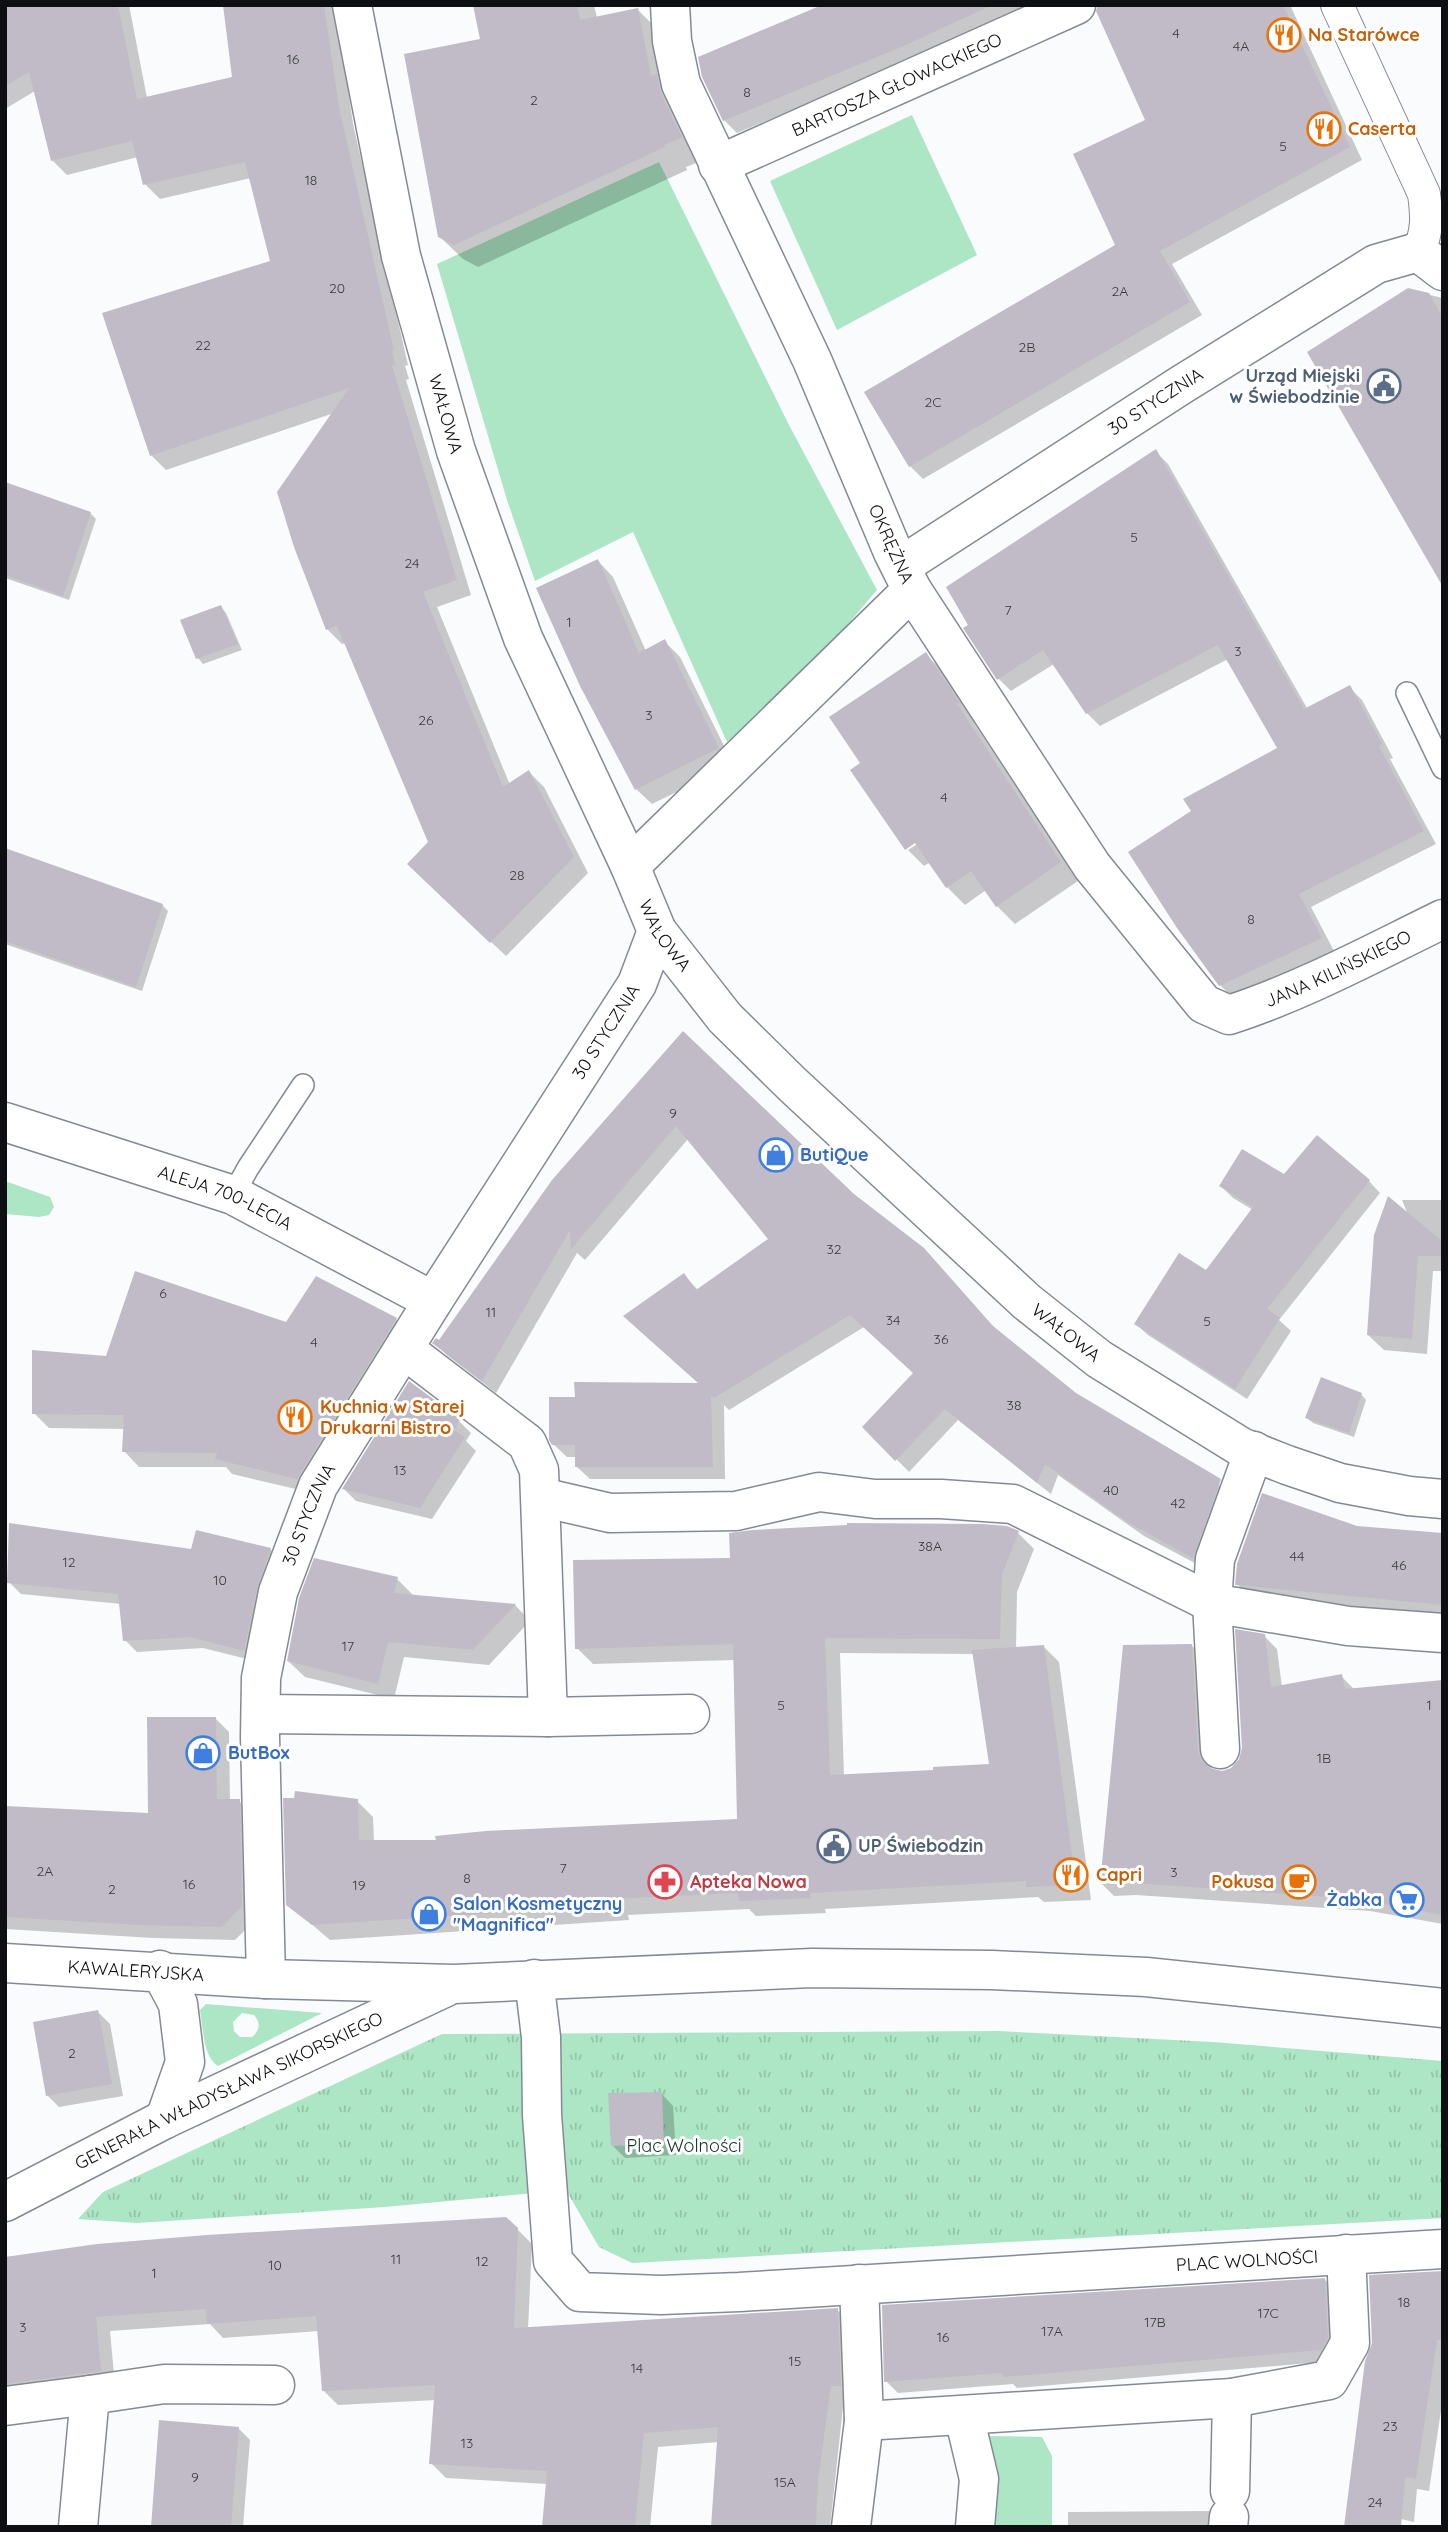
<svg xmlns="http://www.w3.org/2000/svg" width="1448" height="2532" font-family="Quicksand,sans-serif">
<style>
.grass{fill:#ace6c4;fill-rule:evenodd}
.park{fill:url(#park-tufts)}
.shadow{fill:#0003;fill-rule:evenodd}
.building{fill:#c0bbc6}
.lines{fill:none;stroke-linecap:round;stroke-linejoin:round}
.service-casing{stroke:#848a94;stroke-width:24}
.pedestrian-casing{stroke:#848a94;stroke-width:34}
.minor-casing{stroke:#848a94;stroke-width:41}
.tertiary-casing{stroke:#848a94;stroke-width:41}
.service{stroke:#fff;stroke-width:21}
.pedestrian{stroke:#fff;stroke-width:32}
.minor{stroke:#fff;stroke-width:38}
.tertiary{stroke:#fff;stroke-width:38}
.labels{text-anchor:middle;stroke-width:6;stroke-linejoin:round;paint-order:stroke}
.number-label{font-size:14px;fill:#3a3a3f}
.food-label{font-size:18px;font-weight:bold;fill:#c56008;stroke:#fff;text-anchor:start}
.street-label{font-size:18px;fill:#0d0f12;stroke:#fff}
.service-label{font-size:18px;font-weight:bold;fill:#4e5e75;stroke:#fff;text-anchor:end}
.shop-label{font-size:18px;font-weight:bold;fill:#366cbe;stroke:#fff;text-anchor:start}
.health-label{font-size:18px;font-weight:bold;fill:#be3a42;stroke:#fff;text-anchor:start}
.park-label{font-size:18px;fill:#123322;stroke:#fff}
</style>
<defs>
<pattern id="park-tufts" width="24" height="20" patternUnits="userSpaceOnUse" patternTransform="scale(1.75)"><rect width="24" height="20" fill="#ace6c4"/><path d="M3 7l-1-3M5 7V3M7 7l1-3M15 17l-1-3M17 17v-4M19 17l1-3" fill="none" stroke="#93c4a7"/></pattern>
</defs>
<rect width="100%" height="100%" fill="#fafbfd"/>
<g class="grass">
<polygon points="912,115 977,255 837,330 770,181"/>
<polygon points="659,162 789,425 877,590 808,671 727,742 633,532 535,581 507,500 437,264"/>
<polygon points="5,1181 50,1197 54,1207 49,1215 39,1217 5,1214"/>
<path d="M206,2004L322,2013L218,2066C203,2057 203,2027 200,2010ZM242,2013L254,2015C261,2023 260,2030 252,2037H240L234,2031L233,2022Z"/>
<polygon points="986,2436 1042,2437 1052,2456 1052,2527 994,2527 998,2485 996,2467"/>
</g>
<polygon class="park" points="998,2031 1213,2042 1443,2061 1443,2218 632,2263 599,2247 566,2190 385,2207 137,2223 78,2219 103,2192 442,2034"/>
<g class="shadow">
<polygon points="5,5 129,5 147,98 234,78 225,5 336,5 353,124 408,365 405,366 409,379 406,380 471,595 437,607 510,785 529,772 544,787 588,873 506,956 424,879 430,842 346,643 342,644 327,629 334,413 166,470 151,455 272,262 251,178 160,199 145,184 138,157 67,175 52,160 35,91 5,109"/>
<polygon points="475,5 594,5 597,18 638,10 661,33 704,160 686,167 687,170 478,267 463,259 439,236 482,41"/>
<polygon points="817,5 1035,5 918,58 737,133 724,120 819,9"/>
<polygon points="1098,5 1290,5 1362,160 1172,264 1202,315 923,479 910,466 1117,245 1147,121"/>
<polygon points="1408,290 1443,298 1443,582"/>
<polygon points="1156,452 1168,464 1307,708 1349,687 1362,700 1393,758 1390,759 1436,844 1311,907 1334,951 1233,998 1220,985 1194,811 1280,748 1228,659 1100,726 1087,713 1054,664 1011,691 998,678"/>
<polygon points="5,484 91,514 96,519 69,600 5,578"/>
<polygon points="598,561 613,577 646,651 664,641 680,657 733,764 652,804 636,789"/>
<polygon points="221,607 226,613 242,650 203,664 198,658"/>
<polygon points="926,655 944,672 976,721 974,723 1078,881 1015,924 997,906 986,890 965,905 947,887 929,863 924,866 908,850 923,840 921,837 906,849 863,763"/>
<polygon points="5,850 162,905 168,911 142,991 5,944"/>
<polygon points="683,1034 997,1332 1075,1395 1207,1473 1220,1486 1222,1524 1206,1569 1144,1536 1058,1475 1051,1494 958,1420 909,1472 865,1427 915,1374 864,1327 729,1410 724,1405 725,1479 590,1479 577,1467 577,1457 567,1457 553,1444 577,1399 701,1385 684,1275 698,1290 771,1239 688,1139 585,1260 577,1253 496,1393 448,1356 435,1343 439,1342"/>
<polygon points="1369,1181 1380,1193 1279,1320 1291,1331 1247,1399 1148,1335 1136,1324 1206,1273 1253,1210 1233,1198 1221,1186"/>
<polygon points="1402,1200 1443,1200 1443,1271 1433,1271 1427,1354 1384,1350 1368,1335 1408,1215"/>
<polygon points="396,1319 411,1335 313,1493 232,1474 226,1467 139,1467 124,1451 125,1429 49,1428 34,1413 107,1358 287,1324"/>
<polygon points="1361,1394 1366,1400 1354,1437 1313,1423 1307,1418"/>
<polygon points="459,1421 471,1433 466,1441 476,1451 432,1519 356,1501 344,1489"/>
<path d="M1018,1533L1034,1549L1017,1592L1016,1649L1043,1646L1059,1662L1091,1900L1044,1902L1038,1897L825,1909L826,1913L756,1916L749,1909L628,1915L629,1920L330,1940L288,1904L357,1801L373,1817L374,1842H437L739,1820L735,1660L593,1664L577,1648L731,1559ZM840,1653L974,1654L991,1765L935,1771L844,1776Z"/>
<polygon points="1443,1535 1443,1615 1249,1596 1237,1584"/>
<polygon points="270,1549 282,1561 255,1661 203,1648 137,1652 125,1640 121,1604 21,1594 9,1582 192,1551"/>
<polygon points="397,1579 413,1595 413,1597 515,1605 530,1621 489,1665 404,1657 394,1699 305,1677 288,1661"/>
<polygon points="1264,1636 1277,1649 1282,1687 1341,1676 1355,1690 1443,1681 1443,1924 1370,1911 1136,1895 1114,1896 1101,1883 1192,1646 1205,1659 1210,1765 1212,1771 1221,1773 1233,1768 1241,1759"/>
<polygon points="216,1719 229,1732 230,1801 239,1801 252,1814 255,1920 235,1940 153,1938 5,1929 5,1818 149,1815"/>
<polygon points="98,2012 110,2024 123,2096 59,2107 47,2095"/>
<polygon points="661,2093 673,2106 676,2155 625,2158 613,2146"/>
<polygon points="517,2229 532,2244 528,2329 837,2310 852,2324 830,2527 713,2527 719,2442 658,2447 650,2527 543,2527 547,2484 446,2478 431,2463 436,2400 338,2405 323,2390 319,2331 223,2338 210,2324 110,2331 115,2385 5,2392 5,2259"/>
<polygon points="1443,2273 1443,2397 1429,2491 1417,2489 1414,2522 1362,2510"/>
<polygon points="1325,2280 1337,2292 1333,2361 1017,2388 1013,2384 898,2393 886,2381"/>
<polygon points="238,2428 250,2440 243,2527 153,2527"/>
<polygon points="1209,2511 1220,2522 1219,2527 1068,2527 1068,2512"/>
</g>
<g class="building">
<polygon points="5,5 118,5 137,99 232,77 223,5 324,5 339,107 394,351 392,351 395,364 392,366 457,580 423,592 503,787 529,770 574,857 490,943 407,864 428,842 337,626 326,630 294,547 277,492 349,388 150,456 102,313 270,261 245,162 143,185 132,141 51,161 29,72 5,86"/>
<polygon points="473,5 577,5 580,20 638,8 651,76 657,74 661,93 682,137 664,145 665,147 454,245 438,237 404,54 480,39"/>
<polygon points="822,5 992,5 906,45 723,121 702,77 698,57"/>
<polygon points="1098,5 1283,5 1350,147 1160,251 1190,302 909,467 864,392 1115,245 1073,154 1145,120 1096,11"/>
<polygon points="1408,288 1429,293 1443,318 1443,587 1307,352"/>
<polygon points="1156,449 1304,709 1350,685 1382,744 1379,746 1424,831 1299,894 1322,938 1219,986 1177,928 1128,852 1191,811 1183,799 1277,748 1218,645 1086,714 1043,650 997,680 963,628 968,625 946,587"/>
<polygon points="5,482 91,512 63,596 5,575"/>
<polygon points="598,559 639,653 665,639 719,748 635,790 580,686 536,588"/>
<polygon points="221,605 238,644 196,659 180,620"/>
<polygon points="926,652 960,703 957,704 1061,862 996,907 971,871 946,888 915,843 905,850 850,770 860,763 829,717"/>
<polygon points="5,848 163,904 136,987 5,941"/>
<polygon points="683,1031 854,1194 924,1248 993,1326 1076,1393 1221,1479 1193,1558 1129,1523 1045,1464 1037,1483 945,1409 895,1461 862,1427 913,1373 850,1315 714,1398 711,1395 713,1467 575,1467 575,1445 552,1445 549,1440 549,1397 575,1397 574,1382 698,1383 623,1316 684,1273 696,1290 768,1239 676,1126 571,1249 570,1230 482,1381 432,1343 436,1338 439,1340 552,1180"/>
<polygon points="1317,1135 1370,1180 1267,1309 1280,1318 1235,1389 1134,1324 1179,1253 1206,1270 1253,1207 1219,1186 1242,1149 1284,1174"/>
<polygon points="1388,1196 1443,1242 1443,1256 1418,1256 1412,1339 1367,1335 1374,1235"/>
<polygon points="135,1271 286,1322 316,1276 397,1318 297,1479 215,1459 217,1453 122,1452 124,1415 32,1414 32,1350 106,1356"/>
<polygon points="1321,1377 1362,1393 1349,1433 1305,1418"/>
<polygon points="409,1381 460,1419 454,1430 465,1437 420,1508 342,1489"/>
<polygon points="1262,1493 1357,1526 1443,1533 1443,1605 1235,1585 1237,1564"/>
<polygon points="9,1523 191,1549 196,1530 271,1548 257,1588 244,1651 190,1637 123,1641 118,1594 7,1583"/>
<polygon points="847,1523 983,1524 1007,1526 1019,1531 1002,1575 1000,1639 825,1638 830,1775 933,1770 933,1767 989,1764 972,1650 1044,1645 1076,1885 1026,1887 1026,1881 810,1893 811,1898 739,1901 738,1893 613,1899 614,1905 312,1925 286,1905 283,1798 294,1798 295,1791 358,1799 359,1840 436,1840 435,1836 486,1831 737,1819 733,1644 575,1649 573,1560 730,1558 729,1533 753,1530 847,1525"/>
<polygon points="314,1558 398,1577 394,1593 516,1604 473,1650 388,1642 378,1684 287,1661 299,1598"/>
<polygon points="1235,1629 1265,1634 1271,1687 1342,1674 1345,1689 1443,1680 1443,1915 1356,1899 1122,1882 1100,1884 1123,1645 1192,1644 1198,1751 1202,1761 1210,1768 1222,1771 1231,1768 1239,1759 1242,1748"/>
<polygon points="147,1717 216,1717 217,1799 240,1799 242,1906 222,1927 139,1925 5,1917 5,1806 148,1813"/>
<polygon points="98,2010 112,2084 46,2096 33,2022"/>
<polygon points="662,2092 664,2144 611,2146 608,2093"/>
<polygon points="506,2217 518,2228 514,2328 838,2308 841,2386 831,2386 818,2480 816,2527 711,2527 718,2427 644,2433 635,2527 542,2527 547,2471 429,2464 435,2385 322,2391 316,2316 207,2324 206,2309 96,2317 101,2371 5,2384 5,2257 97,2244 207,2235"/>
<polygon points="1443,2271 1443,2339 1437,2340 1416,2479 1405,2477 1401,2527 1344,2527 1365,2361 1372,2343 1369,2275"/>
<polygon points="1325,2278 1328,2338 1321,2350 1003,2377 1003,2373 884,2382 882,2305"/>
<polygon points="159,2420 239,2427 231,2527 151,2527"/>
</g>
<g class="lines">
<defs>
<g id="service">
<polyline points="1407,693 1443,768"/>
<polyline points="233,1195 248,1168 303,1085"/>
</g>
<path id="pedestrian" d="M1337,5L1424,194C1427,216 1428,232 1418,252"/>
<g id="minor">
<path id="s1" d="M718,165L1076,5"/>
<path id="s2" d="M901,566L1181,385L1376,264L1418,252L1443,271"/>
<path id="s3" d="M912,590L1092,866L1204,1004L1229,1015C1303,991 1373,953 1443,919"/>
<path id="s4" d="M5,1122L233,1195L433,1301"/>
<polyline points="404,1349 527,1443 539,1470 548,1717"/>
<polyline points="541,1497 610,1513 736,1511 819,1492 875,1499 941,1499 1013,1504 1212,1603 1348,1626 1443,1633"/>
<polyline points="261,1714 548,1717 690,1714"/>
<polyline points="1220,1749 1212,1603 1215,1559 1254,1451"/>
<path id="s5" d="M534,1979L541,2037L542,2115L553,2261L580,2292L661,2295L739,2292L1443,2249"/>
<polyline points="5,2406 90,2395"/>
<polyline points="964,2416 979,2479 975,2527"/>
<polyline points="864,2421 1232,2398 1329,2380 1350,2343 1346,2254"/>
<polyline points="1230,2491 1232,2398"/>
<polyline points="78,2527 90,2395 164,2384 275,2385"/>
<polyline points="851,2527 864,2421 859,2284"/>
<polyline points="1228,2527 1229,2517"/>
</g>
<g id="tertiary">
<path id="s6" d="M352,5L401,256L456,451L523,638L630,866L657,931L725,1018L793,1085L1027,1302L1099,1359L1241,1447L1287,1465L1340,1483L1409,1496L1443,1499"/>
<polyline points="630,866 912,590 893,552 812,360 681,84 672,41 670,5"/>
<path id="s7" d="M5,1963L266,1979L454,1984L812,1968L992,1970L1146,1977L1443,2008"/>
<polyline points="160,1970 178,2004 185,2062 165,2119"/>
<path id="s8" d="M266,1979L260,1737L261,1678L278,1592L318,1486L433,1301L637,984L657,931"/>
<path id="s9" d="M5,2202L165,2119L446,1987"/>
</g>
</defs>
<use href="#service" class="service-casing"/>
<use href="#pedestrian" class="pedestrian-casing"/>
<use href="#minor" class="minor-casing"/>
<use href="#tertiary" class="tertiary-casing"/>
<use href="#service" class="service"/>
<use href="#pedestrian" class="pedestrian"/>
<use href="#minor" class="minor"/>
<use href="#tertiary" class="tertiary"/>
</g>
<defs>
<symbol id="restaurant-ring" viewBox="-11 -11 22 22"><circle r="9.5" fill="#fff" stroke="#e8710a" stroke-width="1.5"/><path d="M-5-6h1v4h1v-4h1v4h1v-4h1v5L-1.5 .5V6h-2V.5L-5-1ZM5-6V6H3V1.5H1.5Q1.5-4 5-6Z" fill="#e8710a"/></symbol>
<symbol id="civic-ring" viewBox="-11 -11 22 22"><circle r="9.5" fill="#fff" stroke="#5c6f8a" stroke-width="1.5"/><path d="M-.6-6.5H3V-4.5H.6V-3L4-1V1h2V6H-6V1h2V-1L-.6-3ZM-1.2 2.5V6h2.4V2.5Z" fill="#5c6f8a"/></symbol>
<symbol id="shop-ring" viewBox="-11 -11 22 22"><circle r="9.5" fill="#fff" stroke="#3f7fe0" stroke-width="1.5"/><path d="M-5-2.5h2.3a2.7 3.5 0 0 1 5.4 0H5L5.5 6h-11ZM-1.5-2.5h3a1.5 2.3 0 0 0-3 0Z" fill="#3f7fe0"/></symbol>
<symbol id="pharmacy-ring" viewBox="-11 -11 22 22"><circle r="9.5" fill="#fff" stroke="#e0444e" stroke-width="1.5"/><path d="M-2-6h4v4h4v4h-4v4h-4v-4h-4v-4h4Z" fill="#e0444e"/></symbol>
<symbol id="cafe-ring" viewBox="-11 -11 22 22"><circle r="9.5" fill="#fff" stroke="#e8710a" stroke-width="1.5"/><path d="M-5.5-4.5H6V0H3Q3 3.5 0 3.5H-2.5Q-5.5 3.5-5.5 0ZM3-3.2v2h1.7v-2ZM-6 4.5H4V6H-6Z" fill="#e8710a"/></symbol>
<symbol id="supermarket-ring" viewBox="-11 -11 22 22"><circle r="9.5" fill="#fff" stroke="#3f7fe0" stroke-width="1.5"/><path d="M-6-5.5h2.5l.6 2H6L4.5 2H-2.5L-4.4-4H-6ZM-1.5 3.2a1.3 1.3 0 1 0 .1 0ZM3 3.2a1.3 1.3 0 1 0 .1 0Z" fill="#3f7fe0"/></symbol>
</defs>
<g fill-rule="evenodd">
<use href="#restaurant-ring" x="1265" y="16" width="38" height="38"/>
<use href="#restaurant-ring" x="1305" y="110" width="38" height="38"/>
<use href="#civic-ring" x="1365" y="367" width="38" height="38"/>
<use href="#shop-ring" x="757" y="1136" width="38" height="38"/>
<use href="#restaurant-ring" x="276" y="1398" width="38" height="38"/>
<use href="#shop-ring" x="184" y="1734" width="38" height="38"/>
<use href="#civic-ring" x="815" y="1827" width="38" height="38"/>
<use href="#restaurant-ring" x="1052" y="1856" width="38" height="38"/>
<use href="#pharmacy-ring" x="646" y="1863" width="38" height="38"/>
<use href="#cafe-ring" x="1280" y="1863" width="38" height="38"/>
<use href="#supermarket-ring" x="1388" y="1881" width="38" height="38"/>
<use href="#shop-ring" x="410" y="1895" width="38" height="38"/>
</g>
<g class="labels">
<g class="number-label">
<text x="1176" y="38">4</text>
<text x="1241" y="51">4A</text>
<text x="293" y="64">16</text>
<text x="747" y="97">8</text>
<text x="534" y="105">2</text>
<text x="1283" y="151">5</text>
<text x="311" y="185">18</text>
<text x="337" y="293">20</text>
<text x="1120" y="296">2A</text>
<text x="203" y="350">22</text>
<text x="1027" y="352">2B</text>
<text x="933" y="407">2C</text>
<text x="1134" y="542">5</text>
<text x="412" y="568">24</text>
<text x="1008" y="615">7</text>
<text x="569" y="627">1</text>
<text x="1238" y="656">3</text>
<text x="649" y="720">3</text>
<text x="426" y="725">26</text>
<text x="944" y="802">4</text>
<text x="517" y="880">28</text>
<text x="1251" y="924">8</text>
<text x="673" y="1118">9</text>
<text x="834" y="1254">32</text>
<text x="163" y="1298">6</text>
<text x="491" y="1317">11</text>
<text x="893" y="1325">34</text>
<text x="1207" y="1326">5</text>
<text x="941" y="1344">36</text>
<text x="314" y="1347">4</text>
<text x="1014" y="1410">38</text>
<text x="400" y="1475">13</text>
<text x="1111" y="1495">40</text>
<text x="1178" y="1508">42</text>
<text x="930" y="1551">38A</text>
<text x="1297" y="1561">44</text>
<text x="69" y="1567">12</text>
<text x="1399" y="1570">46</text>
<text x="220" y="1585">10</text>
<text x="348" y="1651">17</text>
<text x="781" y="1710">5</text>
<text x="1429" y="1710">1</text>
<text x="1324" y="1763">1B</text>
<text x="563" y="1873">7</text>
<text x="45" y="1876">2A</text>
<text x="1174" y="1877">3</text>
<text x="467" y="1883">8</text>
<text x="189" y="1889">16</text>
<text x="359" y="1890">19</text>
<text x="112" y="1894">2</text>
<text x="72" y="2058">2</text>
<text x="396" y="2264">11</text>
<text x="482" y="2266">12</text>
<text x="275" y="2270">10</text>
<text x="154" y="2278">1</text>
<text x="1404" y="2307">18</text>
<text x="1268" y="2318">17C</text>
<text x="1155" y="2327">17B</text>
<text x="23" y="2332">3</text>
<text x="1052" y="2336">17A</text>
<text x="943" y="2342">16</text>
<text x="795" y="2366">15</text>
<text x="637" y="2373">14</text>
<text x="1390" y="2431">23</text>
<text x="467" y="2448">13</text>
<text x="195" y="2482">9</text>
<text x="785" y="2487">15A</text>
<text x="1375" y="2507">24</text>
</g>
<g class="food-label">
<text x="1308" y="41">Na Starówce</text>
<text x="1348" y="135">Caserta</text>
<text x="320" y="1413">Kuchnia w Starej<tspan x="320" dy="21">Drukarni Bistro</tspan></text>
<text x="1096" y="1881">Capri</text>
<text x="1274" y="1888" text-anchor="end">Pokusa</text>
</g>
<g class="street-label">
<text dy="6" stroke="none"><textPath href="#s1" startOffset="196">BARTOSZA GŁOWACKIEGO</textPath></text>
<text dy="6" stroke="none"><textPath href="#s2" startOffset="303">30 STYCZNIA</textPath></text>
<text dy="6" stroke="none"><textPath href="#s6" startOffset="420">WAŁOWA</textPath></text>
<text transform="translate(891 544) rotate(66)" y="6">OKRĘŻNA</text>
<text dy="6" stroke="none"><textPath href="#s6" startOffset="987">WAŁOWA</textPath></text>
<text dy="6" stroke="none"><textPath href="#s3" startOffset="653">JANA KILIŃSKIEGO</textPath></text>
<text dy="6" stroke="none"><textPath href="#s8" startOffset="1040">30 STYCZNIA</textPath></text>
<text dy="6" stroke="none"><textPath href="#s4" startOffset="233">ALEJA 700-LECIA</textPath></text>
<text dy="6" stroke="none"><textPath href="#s6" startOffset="1554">WAŁOWA</textPath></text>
<text dy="6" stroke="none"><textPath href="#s8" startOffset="472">30 STYCZNIA</textPath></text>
<text dy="6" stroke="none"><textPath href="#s7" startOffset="131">KAWALERYJSKA</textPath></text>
<text dy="6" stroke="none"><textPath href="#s9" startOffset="250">GENERAŁA WŁADYSŁAWA SIKORSKIEGO</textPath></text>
<text dy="6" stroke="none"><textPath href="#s5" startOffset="992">PLAC WOLNOŚCI</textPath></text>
</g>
<g class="service-label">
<text x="1360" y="382">Urząd Miejski<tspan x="1360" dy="21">w Świebodzinie</tspan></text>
<text x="858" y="1852" text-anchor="start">UP Świebodzin</text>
</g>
<g class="shop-label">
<text x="800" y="1161">ButiQue</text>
<text x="228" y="1759">ButBox</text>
<text x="1382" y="1906" text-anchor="end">Żabka</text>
<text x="453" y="1910">Salon Kosmetyczny<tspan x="453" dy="21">"Magnifica"</tspan></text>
</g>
<g class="health-label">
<text x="690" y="1888">Apteka Nowa</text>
</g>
<g class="park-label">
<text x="684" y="2152">Plac Wolności</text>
</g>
</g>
<rect width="1448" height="2532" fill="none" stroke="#0d0f12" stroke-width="14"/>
</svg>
